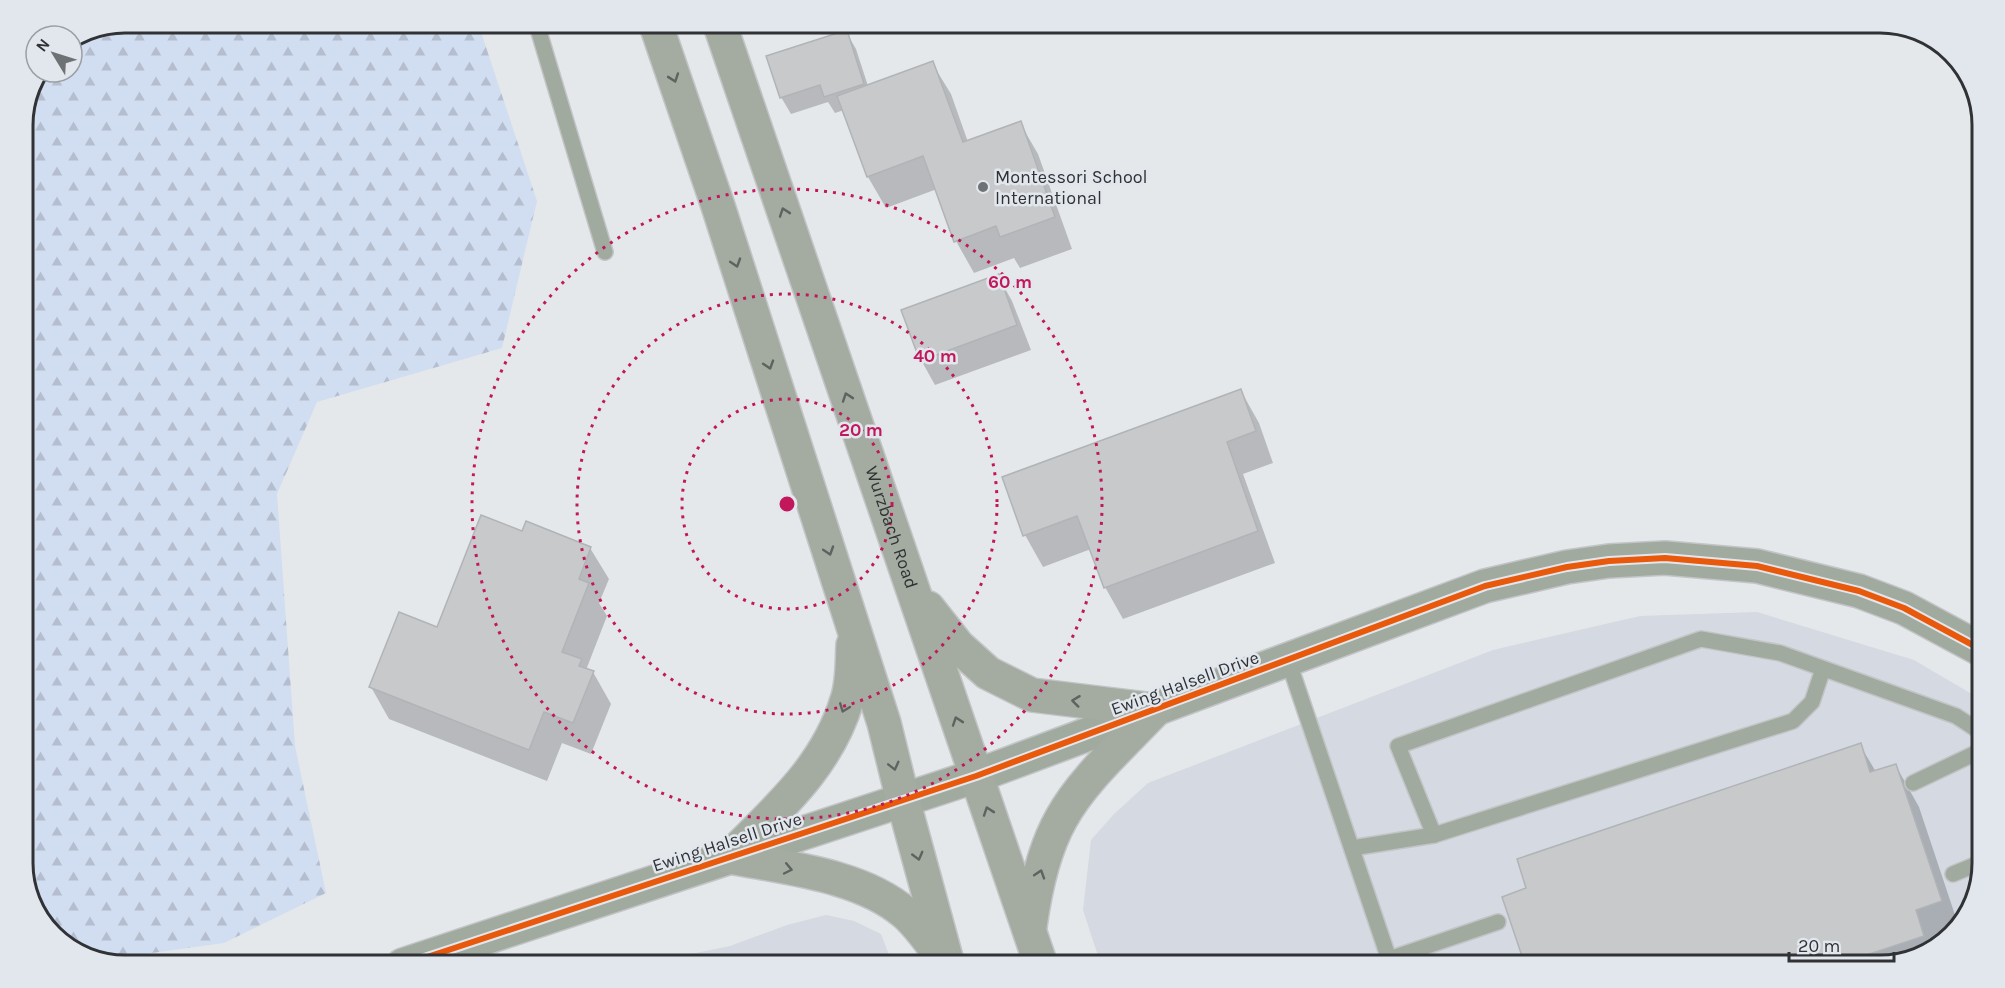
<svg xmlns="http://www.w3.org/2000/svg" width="2005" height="988" font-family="Karla,sans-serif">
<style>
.built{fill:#d4d9e2}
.forest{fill:url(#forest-firs)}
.shadow{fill:#0003}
.building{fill:#c7c9cb;stroke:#b1b4b6;stroke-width:1.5}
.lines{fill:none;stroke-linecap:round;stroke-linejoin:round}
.service-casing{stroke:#c2c4c6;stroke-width:18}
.tertiary-casing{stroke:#c2c4c6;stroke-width:36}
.primary-casing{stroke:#c2c4c6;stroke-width:36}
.service{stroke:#a1aa9e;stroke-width:15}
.tertiary{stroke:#a1aa9e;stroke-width:33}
.primary{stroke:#a4aca1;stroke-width:33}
.cycleway-casing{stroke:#e2e7ee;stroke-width:10}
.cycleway{stroke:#e8590c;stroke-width:6}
.oneway{stroke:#5e6360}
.ring{fill:none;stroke:#c2185b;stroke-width:3;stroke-dasharray:3 6}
.poi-dot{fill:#6f7275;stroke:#e2e7ee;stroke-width:2}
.labels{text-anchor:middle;stroke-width:5;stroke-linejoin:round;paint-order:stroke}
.poi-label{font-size:18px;fill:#303235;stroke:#e2e7ee;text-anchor:start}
.street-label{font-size:18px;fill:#303235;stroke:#e2e7ee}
.rim{fill:none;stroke:#303235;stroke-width:3}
.centre{fill:#c2185b;stroke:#e2e7ee;stroke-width:3}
.ring-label{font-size:18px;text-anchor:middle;font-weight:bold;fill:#c2185b;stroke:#e2e7ee;stroke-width:5;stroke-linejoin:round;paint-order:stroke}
</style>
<defs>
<pattern id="forest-firs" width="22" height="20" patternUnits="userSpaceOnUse" patternTransform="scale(1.5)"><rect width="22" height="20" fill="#d1ddf1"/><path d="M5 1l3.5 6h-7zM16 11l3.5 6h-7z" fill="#b4becf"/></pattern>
</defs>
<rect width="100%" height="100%" fill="#e5e8eb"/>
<g class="built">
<polygon points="1757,612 1914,660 1982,700 1982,863 1972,908 1937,948 1880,965 1101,965 1083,910 1091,840 1114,814 1148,783 1493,650 1640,616"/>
<polygon points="826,915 854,921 881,934 893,965 637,965 730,946 787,925"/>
</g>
<polygon class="forest" points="125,23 478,23 537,201 502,348 317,402 277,494 295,746 326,893 224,943 101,960 80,955 40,920 23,870 23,119 44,72 72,72 72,40 86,30"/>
<g class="shadow">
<polygon points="846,32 856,49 868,86 932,63 951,94 968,142 1020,123 1038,154 1072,249 1020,268 1014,258 974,273 956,241 937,189 886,208 868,177 844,110 835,113 828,102 791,114 781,97"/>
<polygon points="998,276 1012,301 1031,350 935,385 921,360"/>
<polygon points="1241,391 1259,423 1273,463 1243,474 1275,563 1123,619 1105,587 1091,549 1043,567 1025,535"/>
<polygon points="522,533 590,548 609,579 599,603 607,616 586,670 593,672 611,704 591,754 562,743 547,781 389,719 371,687 438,628"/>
<polygon points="1860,745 1876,772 1896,766 1919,807 1958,924 1937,948 1880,965 1526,965 1504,898"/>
</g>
<g class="building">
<polygon points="847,30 864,84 824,97 820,85 780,98 766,56"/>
<polygon points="933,61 963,142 1021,121 1055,217 1000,237 996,226 954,242 923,156 867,177 837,96"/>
<polygon points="999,274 1017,325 920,361 901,310"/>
<polygon points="1241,389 1256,431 1227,442 1258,531 1104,588 1077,516 1023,536 1002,477"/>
<polygon points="481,515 522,531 526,521 591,547 579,579 589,583 562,652 582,659 579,666 594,671 573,723 544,712 529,750 369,687 399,612 437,627"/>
<polygon points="1861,743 1870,772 1896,764 1942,901 1916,910 1924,936 1836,965 1525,965 1502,897 1526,888 1517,859"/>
</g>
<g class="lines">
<defs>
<g id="service">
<polyline points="536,22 605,252"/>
<polyline points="1288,660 1391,965"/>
<polyline points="1913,783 1982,750"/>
<polyline points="1434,835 1793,721 1812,702 1823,669"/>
<polyline points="1352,848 1434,835 1398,746 1701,639 1780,653 1956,716 1982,733"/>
<polyline points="1953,874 1982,862"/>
<polyline points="1389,959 1498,922"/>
</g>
<polyline id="tertiary" points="403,965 976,776 1485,586 1567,567 1609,561 1665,558 1757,566 1859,591 1904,608 1982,650"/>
<g id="primary">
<polyline points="655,22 718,206 884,723 903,800 948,965"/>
<path id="s1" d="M719,22L1041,965"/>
<polyline points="928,608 958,646 988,673 1032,695 1155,710"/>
<path d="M730,857C777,809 827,767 847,700C853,683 852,663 853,645"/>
<path d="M730,857C786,868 861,875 905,913C919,925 930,942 941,956"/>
<path d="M1030,926C1035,890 1043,851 1061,819C1082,780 1124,743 1155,710"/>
</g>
</defs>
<use href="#service" class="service-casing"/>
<use href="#tertiary" class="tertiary-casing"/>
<use href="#primary" class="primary-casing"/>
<use href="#service" class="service"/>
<use href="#tertiary" class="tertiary"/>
<use href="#primary" class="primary"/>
<defs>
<polyline id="cycleway" points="403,965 976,776 1485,586 1567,567 1609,561 1665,558 1757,566 1859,591 1904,608 1982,650"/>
</defs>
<use href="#cycleway" class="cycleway-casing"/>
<use href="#cycleway" class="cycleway"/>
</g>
<defs><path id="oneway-chevron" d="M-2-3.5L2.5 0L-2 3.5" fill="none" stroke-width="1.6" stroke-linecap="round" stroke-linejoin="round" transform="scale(1.5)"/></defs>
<g class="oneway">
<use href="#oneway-chevron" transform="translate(674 78) rotate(71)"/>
<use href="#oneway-chevron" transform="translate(784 212) rotate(-109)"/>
<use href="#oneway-chevron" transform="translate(736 263) rotate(72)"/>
<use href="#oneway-chevron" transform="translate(769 365) rotate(72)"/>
<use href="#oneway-chevron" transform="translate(847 397) rotate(-109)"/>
<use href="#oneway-chevron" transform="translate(829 551) rotate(72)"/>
<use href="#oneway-chevron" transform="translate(1076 701) rotate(-173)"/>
<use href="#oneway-chevron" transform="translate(844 708) rotate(111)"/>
<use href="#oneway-chevron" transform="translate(957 721) rotate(-109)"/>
<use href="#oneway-chevron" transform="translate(894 766) rotate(76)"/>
<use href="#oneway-chevron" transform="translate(988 811) rotate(-109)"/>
<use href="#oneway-chevron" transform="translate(918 856) rotate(75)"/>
<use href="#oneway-chevron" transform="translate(788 869) rotate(12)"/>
<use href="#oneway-chevron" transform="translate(1040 874) rotate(-72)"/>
</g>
<g class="ring">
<circle cx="787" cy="504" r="105"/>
<circle cx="787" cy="504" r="210"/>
<circle cx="787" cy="504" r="315"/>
</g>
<circle class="poi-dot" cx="983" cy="187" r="6"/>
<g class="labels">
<g class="poi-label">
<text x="995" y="183">Montessori School<tspan x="995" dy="21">International</tspan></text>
</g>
<g class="street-label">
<text dy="6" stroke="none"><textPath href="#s1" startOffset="534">Wurzbach Road</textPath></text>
<text transform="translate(1185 683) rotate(-20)" y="6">Ewing Halsell Drive</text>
<text transform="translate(727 842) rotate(-18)" y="6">Ewing Halsell Drive</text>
</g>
</g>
<path d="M0 0H2005V988H0ZM125 33H1880A92 92 0 0 1 1972 125V863A92 92 0 0 1 1880 955H125A92 92 0 0 1 33 863V125A92 92 0 0 1 125 33Z" fill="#e2e7ee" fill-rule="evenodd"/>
<path class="rim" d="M125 33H1880A92 92 0 0 1 1972 125V863A92 92 0 0 1 1880 955H125A92 92 0 0 1 33 863V125A92 92 0 0 1 125 33Z"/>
<circle cx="787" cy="504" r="9" class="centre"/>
<g class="ring-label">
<text x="1010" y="288">60 m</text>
<text x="935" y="362">40 m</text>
<text x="861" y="436">20 m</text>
</g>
<g transform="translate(54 54) rotate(308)"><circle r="28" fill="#e2e7ee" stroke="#9b9fa4" stroke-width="1.5"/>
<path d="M0-4.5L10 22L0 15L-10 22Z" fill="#6f7275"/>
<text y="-9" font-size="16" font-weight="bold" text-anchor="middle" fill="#303235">N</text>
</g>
<path d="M1789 952v9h105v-9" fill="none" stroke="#303235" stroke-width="3"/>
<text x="1798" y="952" font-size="18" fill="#303235" stroke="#e2e7ee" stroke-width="4.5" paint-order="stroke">20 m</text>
</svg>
